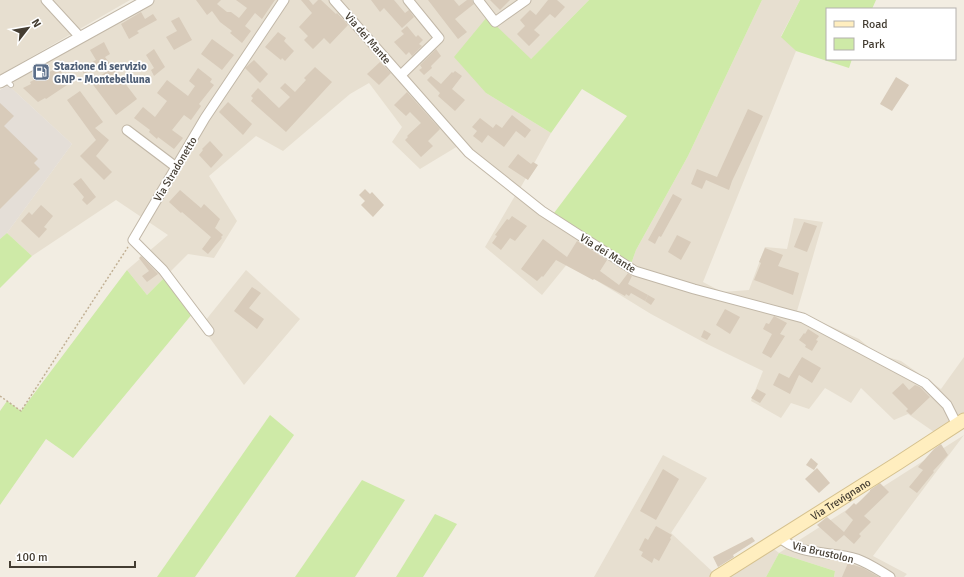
<svg xmlns="http://www.w3.org/2000/svg" width="964" height="577" font-family="Signika,sans-serif">
<style>
.residential{fill:#e7dfd0}
.industrial{fill:#e4ded7}
.green{fill:#ceeaa7}
.building{fill:#d8cbba}
.lines{fill:none;stroke-linecap:round;stroke-linejoin:round}
.service-casing{stroke:#c1b7a7;stroke-width:6}
.minor-casing{stroke:#c1b7a7;stroke-width:11}
.tertiary-casing{stroke:#c1b7a7;stroke-width:13}
.secondary-casing{stroke:#d5c18e;stroke-width:15}
.path{stroke:#c1b094;stroke-width:1.5;stroke-dasharray:2 2;stroke-linecap:butt}
.service{stroke:#fff;stroke-width:4.5}
.minor{stroke:#fff;stroke-width:9}
.tertiary{stroke:#fff;stroke-width:11}
.secondary{stroke:#ffeebf;stroke-width:13}
.labels{text-anchor:middle;stroke-width:3.5;stroke-linejoin:round;paint-order:stroke}
.street-label{font-size:11px;fill:#443d32;stroke:#fff}
.service-label{font-size:11px;font-weight:bold;fill:#4e5e75;stroke:#fff;text-anchor:start}
</style>
<rect width="100%" height="100%" fill="#f2ede2"/>
<g class="residential">
<polygon points="0,0 130,0 0,75"/>
<polygon points="155,0 589,0 531,59 486,93 551,133 517,194 630,267 636,250 688,156 762,0 800,0 781,36 796,51 703,282 722,292 749,290 765,247 787,249 794,218 823,222 797,311 859,339 877,354 901,361 941,389 964,357 964,417 937,434 908,414 894,420 861,388 851,403 825,388 809,409 791,403 781,418 751,401 763,371 707,344 651,314 568,263 542,295 485,247 516,194 479,168 458,146 420,169 392,142 402,127 369,83 350,94 283,151 256,136 209,176 237,221 214,258 188,254 147,295 127,270 168,235 116,200 32,256 7,233 72,144 8,85"/>
<polygon points="246,270 300,319 244,385 201,326"/>
<polygon points="964,435 873,556 907,574 904,577 834,577 835,571 779,553 766,577 731,577 774,549 779,553"/>
<polygon points="663,455 707,478 671,533 716,575 713,577 594,577"/>
</g>
<polygon class="industrial" points="8,85 72,144 7,233 0,239 0,90"/>
<g class="green">
<polygon points="589,0 762,0 688,156 636,250 630,267 551,217 627,116 582,89 551,133 486,93 454,57 487,17 531,59"/>
<polygon points="800,0 876,0 872,9 827,9 827,59 852,59 849,68 796,51 781,37"/>
<polygon points="7,233 32,256 0,288 0,239"/>
<polygon points="127,270 147,295 165,277 193,313 73,458 46,439 0,505 0,411 7,401 21,411"/>
<polygon points="270,415 294,435 195,577 157,577"/>
<polygon points="362,480 405,500 355,577 295,577"/>
<polygon points="435,514 457,524 423,577 396,577"/>
<polygon points="779,553 835,571 834,577 766,577"/>
</g>
<g class="building">
<polygon points="196,0 221,0 217,4 227,12 231,12 239,18 247,8 236,0 275,0 262,19 255,13 245,26 251,31 242,43 230,33 232,31 220,22 212,11 207,15"/>
<polygon points="301,0 309,0 313,5 318,0 321,0 336,14 337,13 348,25 330,44 324,38 313,49 304,40 308,36 299,27 312,13"/>
<polygon points="371,0 394,0 405,13 409,10 414,17 402,28 384,8 380,12"/>
<polygon points="428,0 454,0 459,6 467,0 472,0 474,4 455,19 467,32 458,39"/>
<polygon points="490,0 510,0 500,10"/>
<polygon points="548,0 557,0 565,7 555,18 550,14 534,30 540,35 529,46 517,34 525,26 520,20 530,10 536,15"/>
<polygon points="141,12 145,19 153,14 157,20 137,31 139,33 129,39 121,24"/>
<polygon points="179,17 192,40 174,50 166,37 177,31 171,21"/>
<polygon points="407,26 416,37 418,35 423,40 419,44 422,46 412,56 409,52 406,55 394,42 404,34 401,31"/>
<polygon points="278,32 286,38 284,41 294,51 285,61 282,58 281,60 265,47"/>
<polygon points="212,39 234,55 222,70 201,54"/>
<polygon points="104,42 110,54 105,57 137,99 116,115 91,82 106,72 100,64 84,74 81,68 96,60 90,50"/>
<polygon points="154,49 165,67 154,76 151,70 154,68 146,55"/>
<polygon points="436,49 441,56 431,66 432,68 424,75 419,70 422,68 420,65"/>
<polygon points="254,60 268,74 260,83 245,68"/>
<polygon points="380,62 391,73 379,85 367,74"/>
<polygon points="59,67 64,77 66,76 70,83 46,99 45,98 38,102 23,88 31,84 30,82"/>
<polygon points="315,67 332,82 286,132 251,101 253,98 251,96 258,88 279,108 290,97 280,88 285,83 295,92 306,80 304,78"/>
<polygon points="198,68 212,79 210,82 214,85 199,104 201,106 191,120 184,115 172,130 183,138 174,149 158,137 157,139 149,132 150,130 134,118 143,107 155,117 167,101 157,93 167,80 188,96 195,86 189,81"/>
<polygon points="455,71 462,76 452,89 465,100 455,111 438,96 440,93 427,80 431,76 441,84 452,72 453,73"/>
<polygon points="896,77 909,85 892,111 880,104"/>
<polygon points="80,91 103,122 95,128 109,140 96,156 112,172 104,180 80,156 96,140 67,100"/>
<polygon points="407,92 440,129 428,141 433,146 421,157 405,140 408,137 407,136 421,123 410,112 406,116 394,105"/>
<polygon points="228,102 252,124 243,135 219,112"/>
<polygon points="0,103 14,116 4,126 38,159 34,163 40,169 0,209"/>
<polygon points="748,109 763,116 732,181 729,190 706,180 702,189 691,184 697,169 717,177"/>
<polygon points="512,115 531,130 525,138 516,131 504,147 488,135 482,143 473,136 477,131 472,127 480,118 493,128 496,124 502,128"/>
<polygon points="210,141 223,155 211,168 199,155 203,150 202,149"/>
<polygon points="518,154 531,164 533,162 538,165 528,180 508,167"/>
<polygon points="81,178 96,197 87,205 82,200 84,197 73,184"/>
<polygon points="365,189 370,194 372,192 384,205 373,217 361,205 365,201 359,195"/>
<polygon points="180,190 201,208 204,204 220,219 215,228 223,235 221,237 222,238 208,254 202,249 211,237 182,212 181,213 169,202"/>
<polygon points="673,194 682,199 661,237 659,236 655,244 648,240"/>
<polygon points="41,205 53,216 44,227 47,229 39,238 21,221 29,212 32,215"/>
<polygon points="512,216 527,226 515,241 510,238 501,250 492,243 497,236 495,235 507,219 509,220"/>
<polygon points="804,222 817,226 807,252 794,247"/>
<polygon points="677,235 691,242 681,260 668,252"/>
<polygon points="543,239 567,257 577,241 607,260 600,271 619,285 628,273 632,276 628,284 648,295 645,301 631,293 629,296 626,294 625,296 594,279 593,280 556,260 543,277 542,276 537,281 521,269"/>
<polygon points="765,248 783,255 778,266 799,273 793,295 754,280 761,263 759,262"/>
<polygon points="141,256 158,274 147,282 142,276 149,271 139,258"/>
<polygon points="252,287 261,293 249,308 264,319 257,329 234,311"/>
<polygon points="648,295 655,299 651,305 645,301"/>
<polygon points="725,309 740,317 730,334 716,325"/>
<polygon points="774,316 787,323 780,334 785,336 771,358 762,353 772,334 763,329 766,323 769,324"/>
<polygon points="808,329 819,336 816,340 818,341 812,351 805,347 806,345 799,340 804,333 805,334"/>
<polygon points="704,330 711,334 707,340 701,337"/>
<polygon points="802,357 821,368 812,383 799,375 790,394 773,385 779,373 789,378"/>
<polygon points="903,383 909,390 915,385 920,387 930,397 911,415 906,411 908,409 892,393"/>
<polygon points="757,389 766,394 760,403 751,398"/>
<polygon points="941,444 948,455 933,471 934,472 917,493 909,487 923,470 918,467 934,449"/>
<polygon points="811,458 818,464 814,470 806,465"/>
<polygon points="817,468 830,483 819,493 805,479"/>
<polygon points="663,469 679,479 656,520 640,511"/>
<polygon points="880,483 889,492 864,516 871,522 859,534 861,536 854,544 844,535 836,542 817,525 827,517 844,532 853,520 845,512 854,503 856,505 870,491 870,490"/>
<polygon points="656,526 672,535 670,538 671,539 659,561 654,558 652,563 641,556 643,552 639,550 645,538 648,540"/>
<polygon points="752,537 755,541 733,555 734,557 718,567 713,557"/>
<polygon points="848,563 863,568 879,577 842,577"/>
</g>
<g class="lines">
<defs>
<polyline id="service" points="5,79 11,85"/>
<g id="minor">
<polyline points="46,0 80,37"/>
<polyline points="334,0 469,153 542,211 635,271 694,289 803,318 925,383 947,405 957,425"/>
<polyline points="478,0 495,22 526,0"/>
<polyline points="401,75 439,38 408,0"/>
<polyline points="127,130 176,167"/>
<polyline points="209,331 163,270 133,240 205,118 284,0"/>
<path d="M779,537C799,556 832,551 857,559C868,563 879,570 890,577"/>
</g>
<polyline id="tertiary" points="0,82 148,0"/>
<g id="secondary">
<path id="s1" d="M717,577L898,463L964,420"/>
</g>
</defs>
<use href="#service" class="service-casing"/>
<use href="#minor" class="minor-casing"/>
<use href="#tertiary" class="tertiary-casing"/>
<use href="#secondary" class="secondary-casing"/>
<polyline class="path" points="0,396 21,411 128,247"/>
<use href="#service" class="service"/>
<use href="#minor" class="minor"/>
<use href="#tertiary" class="tertiary"/>
<use href="#secondary" class="secondary"/>
</g>
<defs>
<symbol id="fuel-square" viewBox="-11 -11 22 22"><rect x="-9" y="-9" width="18" height="18" rx="4" fill="#5c6f8a" stroke="#fff"/><path d="M-5.5-6h7V0h2V4h1.3V-2.5L3-4.5l.8-.8L6-3V5H2.5V1h-1V6h-7ZM-4.2-4.7v3.2H.2V-4.7Z" fill="#fff"/></symbol>
</defs>
<g fill-rule="evenodd">
<use href="#fuel-square" x="31" y="62" width="20" height="20"/>
</g>
<g class="labels">
<g class="street-label">
<text transform="translate(368 38) rotate(49)" y="4">Via dei Mante</text>
<text transform="translate(175 169) rotate(-59)" y="4">Via Stradonetto</text>
<text transform="translate(608 253) rotate(32)" y="4">Via dei Mante</text>
<text dy="4" stroke="none"><textPath href="#s1" startOffset="146">Via Trevignano</textPath></text>
<text transform="translate(823 552) rotate(13)" y="4">Via Brustolon</text>
</g>
<g class="service-label">
<text x="54" y="70">Stazione di servizio<tspan x="54" dy="13">GNP - Montebelluna</tspan></text>
</g>
</g>
<rect x="826" y="8" width="130" height="52" fill="#ffffff" stroke="#b4b1ad"/>
<rect x="834" y="21" width="20" height="6" fill="#ffeebf" stroke="#b4b1ad"/>
<text x="862" y="28" font-size="12" fill="#443d32">Road</text>
<rect x="834" y="38" width="20" height="12" fill="#ceeaa7" stroke="#b4b1ad"/>
<text x="862" y="48" font-size="12" fill="#443d32">Park</text>
<g transform="translate(28 28) rotate(59)" stroke="#ffffff" stroke-width="3" paint-order="stroke">
<path d="M0-3L7 15L0 10L-7 15Z" fill="#443d32"/>
<text y="-6" font-size="11" font-weight="bold" text-anchor="middle" fill="#443d32">N</text>
</g>
<path d="M10 561v6h125v-6" fill="none" stroke="#443d32" stroke-width="2"/>
<text x="16" y="561" font-size="12" fill="#443d32" stroke="#ffffff" stroke-width="3" paint-order="stroke">100 m</text>
</svg>
